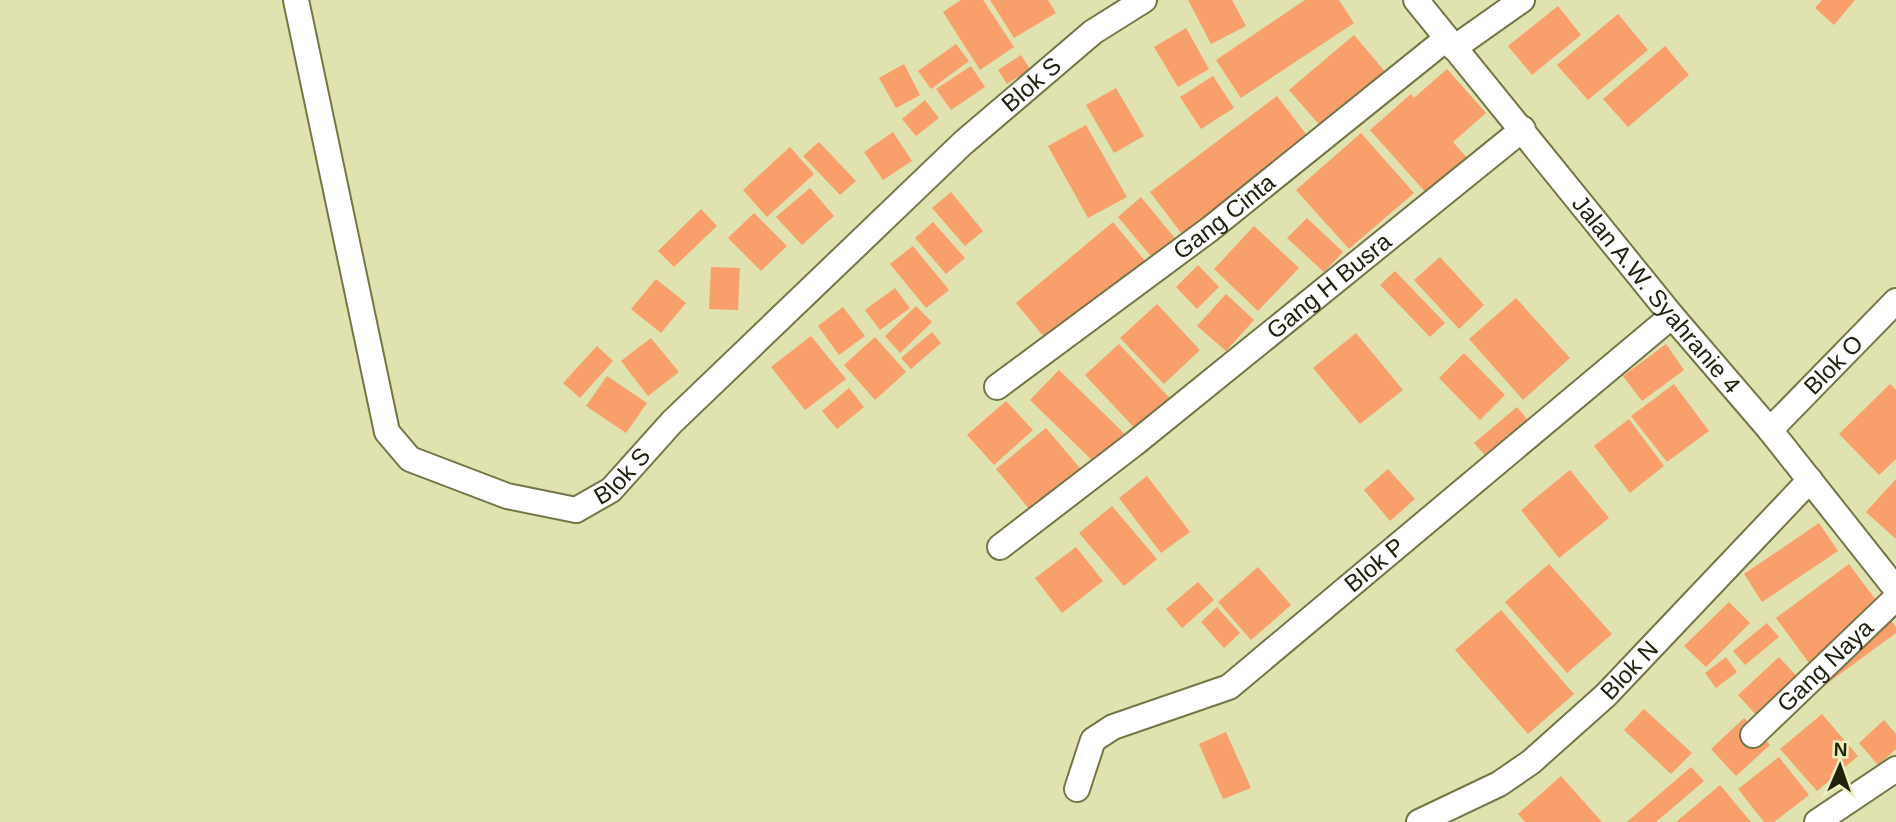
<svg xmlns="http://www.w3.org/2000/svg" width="1896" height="822" font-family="Helvetica,sans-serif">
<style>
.building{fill:#f89f6c}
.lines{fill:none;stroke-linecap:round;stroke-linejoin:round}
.street-casing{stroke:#747647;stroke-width:28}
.street{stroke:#fff;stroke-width:24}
.labels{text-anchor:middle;stroke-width:5;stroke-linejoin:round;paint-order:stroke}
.street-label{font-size:24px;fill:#21220e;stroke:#edf0bc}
</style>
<rect width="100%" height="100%" fill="#e0e2af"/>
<g class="building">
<polygon points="961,0 983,0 1014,47 980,70 943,12"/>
<polygon points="990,0 1048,0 1056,13 1014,38"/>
<polygon points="1188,0 1232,0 1246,26 1211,44"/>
<polygon points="1305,0 1339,0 1354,23 1241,98 1216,60"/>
<polygon points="1822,0 1855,0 1834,25 1815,8"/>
<polygon points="1558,6 1581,35 1532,75 1508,46"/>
<polygon points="1618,14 1648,50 1588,100 1557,65"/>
<polygon points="1186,28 1209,69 1178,87 1154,47"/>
<polygon points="1354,35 1388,75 1323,129 1289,90"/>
<polygon points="956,44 969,61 931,89 918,71"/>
<polygon points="1665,46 1689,75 1628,127 1603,99"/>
<polygon points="1021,55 1030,69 1007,84 998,70"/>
<polygon points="904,64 920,95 896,108 879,78"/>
<polygon points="971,66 985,87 951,110 936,89"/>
<polygon points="1447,69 1486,113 1453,142 1468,159 1427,194 1370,130 1411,94 1414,98"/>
<polygon points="1213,76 1234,108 1201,129 1180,97"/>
<polygon points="1116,88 1144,136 1114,153 1086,105"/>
<polygon points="1277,96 1312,142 1185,238 1150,192"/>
<polygon points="925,100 939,118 916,136 902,119"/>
<polygon points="1086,125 1127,197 1088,218 1048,146"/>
<polygon points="893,132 912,161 883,180 864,152"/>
<polygon points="1361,133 1414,193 1349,249 1296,190"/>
<polygon points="819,142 856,181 840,195 803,156"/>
<polygon points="790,147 814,174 767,217 743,190"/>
<polygon points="810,188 834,216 802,245 776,217"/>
<polygon points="951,192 983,231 965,246 932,208"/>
<polygon points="1141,197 1178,242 1155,261 1118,217"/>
<polygon points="701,209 717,226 674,267 658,251"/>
<polygon points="754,213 787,246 761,271 728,238"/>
<polygon points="1307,218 1343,252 1324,272 1287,238"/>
<polygon points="933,222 965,258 946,274 915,238"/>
<polygon points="1113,222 1146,262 1049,343 1016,303"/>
<polygon points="1254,226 1299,268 1258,311 1214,269"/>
<polygon points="913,246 949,290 926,308 890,264"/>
<polygon points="1440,257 1484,305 1459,329 1414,280"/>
<polygon points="1198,265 1219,287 1197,309 1176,287"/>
<polygon points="711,267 740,268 738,310 709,309"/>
<polygon points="1395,271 1445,323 1430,337 1380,285"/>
<polygon points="656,279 686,303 661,333 631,309"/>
<polygon points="895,288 910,308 880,330 865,310"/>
<polygon points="1226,294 1254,320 1226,351 1197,326"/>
<polygon points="1516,298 1570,358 1523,400 1469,339"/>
<polygon points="1157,304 1200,350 1164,384 1120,338"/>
<polygon points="916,306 932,322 900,353 885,336"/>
<polygon points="843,307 865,336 839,355 818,326"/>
<polygon points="932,332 941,343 911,369 901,358"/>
<polygon points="1356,333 1403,390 1360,424 1313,368"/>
<polygon points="811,336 846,379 805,410 771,367"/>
<polygon points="875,337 906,372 875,400 844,365"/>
<polygon points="651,338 679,372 648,396 621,361"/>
<polygon points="1119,344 1175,404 1141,435 1085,375"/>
<polygon points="1666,344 1684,370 1642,401 1623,376"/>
<polygon points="597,346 613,361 580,398 563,383"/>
<polygon points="1464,353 1505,395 1480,420 1439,378"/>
<polygon points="1059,370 1129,438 1100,468 1030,400"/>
<polygon points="607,376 647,403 626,433 586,406"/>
<polygon points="1674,384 1709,431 1667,462 1631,416"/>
<polygon points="1890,384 1896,390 1896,459 1879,475 1839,434"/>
<polygon points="849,388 864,407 837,429 822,411"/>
<polygon points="1006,401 1033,430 994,465 967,435"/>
<polygon points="1517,407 1532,425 1490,461 1474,443"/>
<polygon points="1629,419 1664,466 1630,493 1594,446"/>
<polygon points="1046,428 1085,474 1035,516 996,469"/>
<polygon points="1388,469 1415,499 1390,521 1364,490"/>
<polygon points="1570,470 1609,518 1559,558 1521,510"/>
<polygon points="1147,476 1190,532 1161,553 1119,498"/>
<polygon points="1896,479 1896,539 1866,512"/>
<polygon points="1112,506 1157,559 1124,586 1079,533"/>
<polygon points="1819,523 1838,551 1762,602 1744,574"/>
<polygon points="1076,547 1103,581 1062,613 1035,578"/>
<polygon points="1549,564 1612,634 1567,673 1505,602"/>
<polygon points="1849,564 1896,627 1896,633 1825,685 1776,618"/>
<polygon points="1258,567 1291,605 1251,640 1218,602"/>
<polygon points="1198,582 1214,600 1182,628 1166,609"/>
<polygon points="1729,602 1750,623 1706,667 1684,646"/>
<polygon points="1217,607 1240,633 1224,648 1201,622"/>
<polygon points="1501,610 1574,694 1528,734 1455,650"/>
<polygon points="1767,623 1779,637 1745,665 1733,651"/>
<polygon points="1726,657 1737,672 1716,688 1705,673"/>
<polygon points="1779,657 1811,692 1769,729 1738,695"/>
<polygon points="1644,709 1692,753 1671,774 1624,730"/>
<polygon points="1822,714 1858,756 1817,791 1780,749"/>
<polygon points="1744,718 1770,745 1736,776 1711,749"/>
<polygon points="1884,720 1896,734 1896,749 1878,765 1859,743"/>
<polygon points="1226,732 1251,788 1223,799 1199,744"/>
<polygon points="1779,757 1809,795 1774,822 1764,822 1738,789"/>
<polygon points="1691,767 1704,781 1656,822 1627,822"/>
<polygon points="1561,776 1602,822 1525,822 1518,814"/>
<polygon points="1720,785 1751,822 1676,822"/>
</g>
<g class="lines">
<defs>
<g id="street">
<path id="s1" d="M296,0L387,432L410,459L507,496L576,510L611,490L672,422L963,143L1093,32L1144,0"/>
<path id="s2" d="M1416,0L1672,316L1770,430L1896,589"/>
<polyline points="1454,48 1522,0"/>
<path id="s3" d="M997,387L1210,229L1446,39"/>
<path id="s4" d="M1770,430L1896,301"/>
<path id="s5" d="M1000,547L1134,444L1523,129"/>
<path id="s6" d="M1753,735L1896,598"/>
<path id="s7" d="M1077,789L1093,740L1113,727L1229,687L1672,316"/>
<path id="s8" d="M1419,822L1499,784L1531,762L1606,695L1810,480"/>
<polyline points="1817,822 1896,769"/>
</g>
</defs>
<use href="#street" class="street-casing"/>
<use href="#street" class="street"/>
</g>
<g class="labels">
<g class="street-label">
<text dy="8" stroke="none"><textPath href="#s1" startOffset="1276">Blok S</textPath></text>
<text dy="8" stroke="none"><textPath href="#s3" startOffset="284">Gang Cinta</textPath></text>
<text dy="8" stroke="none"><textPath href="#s5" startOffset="420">Gang H Busra</textPath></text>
<text dy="8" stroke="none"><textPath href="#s2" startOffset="380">Jalan A.W. Syahranie 4</textPath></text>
<text dy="8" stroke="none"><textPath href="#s4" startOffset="91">Blok O</textPath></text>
<text dy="8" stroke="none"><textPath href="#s1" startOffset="709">Blok S</textPath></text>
<text dy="8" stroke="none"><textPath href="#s7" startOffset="388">Blok P</textPath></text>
<text dy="8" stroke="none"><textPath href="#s6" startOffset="100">Gang Naya</textPath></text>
<text dy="8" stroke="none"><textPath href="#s8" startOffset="262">Blok N</textPath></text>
</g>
</g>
<g transform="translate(1840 766) rotate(2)" stroke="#edf0bc" stroke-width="5" paint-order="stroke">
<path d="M0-5L12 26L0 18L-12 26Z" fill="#21220e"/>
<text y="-10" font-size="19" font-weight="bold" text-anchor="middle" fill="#21220e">N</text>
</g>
</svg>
